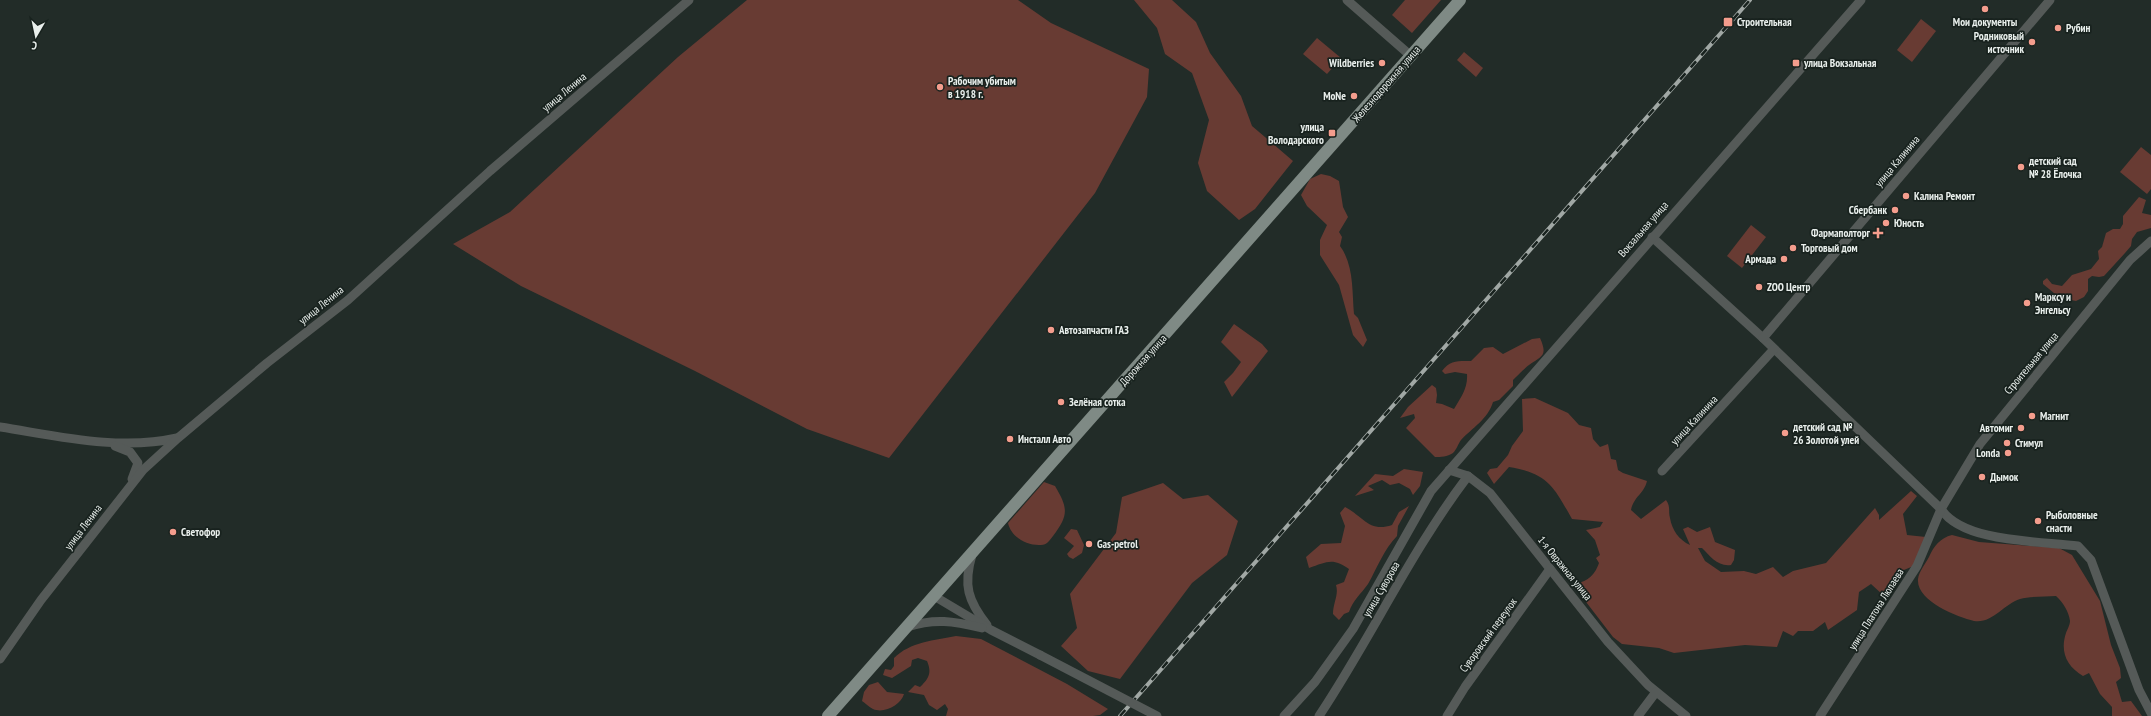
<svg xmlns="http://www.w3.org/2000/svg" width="2151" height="716" font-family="'PT Sans Narrow',sans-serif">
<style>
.green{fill:#683b33}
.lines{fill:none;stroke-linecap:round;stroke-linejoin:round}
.minor{stroke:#555a58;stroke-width:9}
.major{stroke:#7f8a85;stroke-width:12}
.rail-casing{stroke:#a1a8a5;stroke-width:4}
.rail{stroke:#18221e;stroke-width:2.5;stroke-dasharray:8;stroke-linecap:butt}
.minor-bridge{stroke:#555a58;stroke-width:9}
.poi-dot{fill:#f49d8d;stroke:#18221e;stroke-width:1.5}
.labels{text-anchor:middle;stroke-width:3.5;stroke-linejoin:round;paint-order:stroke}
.poi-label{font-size:11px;font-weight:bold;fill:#e9efec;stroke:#18221e;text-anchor:start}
.street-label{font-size:11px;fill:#e9efec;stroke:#18221e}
</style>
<rect width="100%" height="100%" fill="#222c28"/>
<g class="green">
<polygon points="747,0 1018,0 1051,23 1149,69 1147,97 1095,193 889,458 807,429 695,371 521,286 453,244 510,212 678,57"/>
<polygon points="1134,0 1172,0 1196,22 1210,53 1241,96 1252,126 1293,161 1255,209 1239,220 1207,191 1198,163 1209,120 1192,73 1165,54 1157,28"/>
<polygon points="1405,0 1441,0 1412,33 1392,15"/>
<polygon points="1921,19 1936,31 1912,62 1897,50"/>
<polygon points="1317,38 1341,58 1327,74 1303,54"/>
<polygon points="1464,52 1483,68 1476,77 1457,60"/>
<polygon points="2141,147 2151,155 2151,189 2147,194 2120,172"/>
<path d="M1321,174L1330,176L1339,181L1343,207L1348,217L1339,232L1342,237L1340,246C1354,265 1352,291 1354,314L1358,318L1367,340L1363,347L1353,335L1339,285L1320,255V240L1327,225L1307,206L1301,195L1310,179Z"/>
<polygon points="2139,197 2146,200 2142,213 2151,215 2151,228 2137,232 2132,239 2131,246 2125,253 2104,276 2099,277 2092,276 2088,279 2088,291 2084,297 2076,301 2060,298 2043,284 2043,281 2047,278 2052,284 2062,286 2072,275 2091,269 2099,259 2098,251 2102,247 2106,233 2113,229 2120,229 2123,224 2123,216"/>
<polygon points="1751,225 1766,237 1742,268 1727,256"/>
<polygon points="1234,324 1262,344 1268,351 1232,397 1224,382 1233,373 1241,362 1221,342"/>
<path d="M1540,338C1548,356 1542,356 1529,365C1525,368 1517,376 1513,380V386L1499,400L1493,402C1488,419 1472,428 1461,440C1458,444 1457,449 1453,453C1447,457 1441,457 1435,457L1406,428L1415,418L1414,414L1400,418L1408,407L1432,385L1436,388L1437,395L1436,403L1442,404L1454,409C1461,397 1468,388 1467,374L1455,372L1445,374L1442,371C1450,360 1458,361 1471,361L1484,348L1493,347L1503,354L1532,339Z"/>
<path d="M1535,398L1568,413L1579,425L1591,428L1593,439L1600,447L1608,444L1611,459L1616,460L1618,470L1623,473L1647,481C1644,494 1634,496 1631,510L1641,519L1666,500C1671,507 1668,511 1670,518C1672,530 1679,540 1690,545L1683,529L1688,527L1697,532L1710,527L1715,542L1735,550L1734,560L1731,565C1718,567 1710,556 1702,548H1698L1705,561L1721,572L1744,571L1756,574L1773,567L1783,577L1793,571L1826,563L1875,508L1879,515V520L1911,491L1917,496L1903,514L1907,535L1926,537L1916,565L1899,572L1894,584L1883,595L1871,584L1859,592L1857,610L1828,630L1825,622L1813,631H1798L1793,636L1783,631L1777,647L1745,645L1674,653L1659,648L1622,644L1613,637L1573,585C1587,581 1594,577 1599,563L1596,558L1600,555L1595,540L1586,530L1600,527L1603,522L1572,519C1554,487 1548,473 1509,467L1494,484L1487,473L1490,469L1497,468L1508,455L1512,446L1523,431L1522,399Z"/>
<polygon points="1404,469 1423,472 1420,486 1413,495 1410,489 1399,483 1390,485 1382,480 1368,486 1374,490 1355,496 1375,474 1393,476"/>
<path d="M1044,482L1055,486C1068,508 1069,515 1053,536C1050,540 1047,545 1041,545C1027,546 1011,537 1008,523Z"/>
<polygon points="1163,483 1183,499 1208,495 1238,521 1227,555 1192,583 1120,679 1088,671 1061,646 1077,628 1070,594 1116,533 1122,497"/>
<path d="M1409,506L1398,526L1397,536C1384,549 1377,568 1368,584C1361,594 1353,600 1349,612L1344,614L1339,620L1333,614C1333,603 1339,595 1336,585L1344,582L1349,569C1333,557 1326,562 1309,568L1306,557L1321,544L1341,543L1345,526L1340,513L1345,507C1363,516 1369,533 1392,525L1399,512Z"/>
<polygon points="1071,529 1077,530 1084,545 1082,553 1073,559 1069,557 1067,554 1074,546 1064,538"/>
<path d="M1952,535L1979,542L2059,548L2072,555L2100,601L2111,645L2120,668L2121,678L2116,682L2122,702L2131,701L2142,716H2112V707L2100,694L2089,673L2083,676C2066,666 2060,651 2066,633C2067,630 2070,625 2070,621C2069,612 2063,602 2056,596C2045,597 2030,596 2020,599C2004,604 1992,624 1974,621C1957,617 1916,601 1918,579C1919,572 1925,564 1929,557C1934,546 1940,538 1952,535Z"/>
<path d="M956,636L981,639L1067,684L1108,709L1100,715L1093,716H946L948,709L945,704L937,710L929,705L924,695L908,692L915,685L920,687C929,678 932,673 927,661L918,658L912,660L911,666L892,678L883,675L885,669L891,670L894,666V658C910,642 935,640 956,636Z"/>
<path d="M878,682L887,692L904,694C901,705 884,714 873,709C869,707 865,703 862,701L864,692L869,685Z"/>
</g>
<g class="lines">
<g class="minor">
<polyline points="1347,0 1411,56"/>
<path d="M1652,237L1763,338L1941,509C1963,543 2041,541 2078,546L2091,560L2139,690L2151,713"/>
<polyline points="1763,338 2050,0"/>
<path d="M0,427C58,436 119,451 177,438"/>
<polyline points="115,446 130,452 138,463 132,479"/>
<polyline points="1449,470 1468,476 1490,493 1608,642 1648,685 1686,716"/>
<polyline points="1662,471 1774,349"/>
<path d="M972,555C963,585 968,601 987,625"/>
<polyline points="934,596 991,630 1040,655"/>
<path d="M907,627C935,618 953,621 982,628"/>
<polyline points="0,659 41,600 143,470 178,438 267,363 348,300 490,171 689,0"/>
<polyline points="1284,716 1315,682 1353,629 1431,491 1861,0"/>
<path d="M1319,716C1371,638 1411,551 1468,476"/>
<polyline points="1447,716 1465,687 1550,569"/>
<polyline points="1638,716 1656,692"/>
<polyline points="1820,716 1917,566 1941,509 1980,444 2130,260 2151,241"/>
</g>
<polyline class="major" points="828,716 1460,0"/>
<defs>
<polyline id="rail" points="1120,716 1750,0"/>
</defs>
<use href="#rail" class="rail-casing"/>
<use href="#rail" class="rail"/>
<polyline class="minor-bridge" points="1040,655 1157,716"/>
</g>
<g class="poi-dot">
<circle cx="1985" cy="9" r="4"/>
<rect x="1723" y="17" width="10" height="10" rx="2"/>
<circle cx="2058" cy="28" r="4"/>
<circle cx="2032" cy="42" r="4"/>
<circle cx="1382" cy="63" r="4"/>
<rect x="1792" y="59" width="8" height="8" rx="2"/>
<circle cx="940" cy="87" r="4"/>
<circle cx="1354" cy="96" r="4"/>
<rect x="1328" y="129" width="8" height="8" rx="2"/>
<circle cx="2021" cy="167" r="4"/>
<circle cx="1906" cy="196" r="4"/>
<circle cx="1895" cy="210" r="4"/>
<circle cx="1886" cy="223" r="4"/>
<path d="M1876 227h4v4h4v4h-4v4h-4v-4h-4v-4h4z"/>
<circle cx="1793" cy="248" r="4"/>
<circle cx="1784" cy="259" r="4"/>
<circle cx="1759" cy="287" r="4"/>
<circle cx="2027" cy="303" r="4"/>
<circle cx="1051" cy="330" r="4"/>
<circle cx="1061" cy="402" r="4"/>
<circle cx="2032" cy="416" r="4"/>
<circle cx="2021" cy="428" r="4"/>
<circle cx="1785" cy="433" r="4"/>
<circle cx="1010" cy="439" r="4"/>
<circle cx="2007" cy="443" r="4"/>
<circle cx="2008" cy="453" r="4"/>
<circle cx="1982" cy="477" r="4"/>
<circle cx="2038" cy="521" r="4"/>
<circle cx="173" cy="532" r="4"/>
<circle cx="1089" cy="544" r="4"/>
</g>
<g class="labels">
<g class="poi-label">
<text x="1737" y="26">Строительная</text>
<text x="1985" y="26" text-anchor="middle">Мои документы</text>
<text x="2066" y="32">Рубин</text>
<text x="2024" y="40" text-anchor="end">Родниковый<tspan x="2024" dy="13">источник</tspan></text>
<text x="1374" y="67" text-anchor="end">Wildberries</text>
<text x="1804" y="67">улица Вокзальная</text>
<text x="948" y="85">Рабочим убитым<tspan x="948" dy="13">в 1918 г.</tspan></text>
<text x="1346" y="100" text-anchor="end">MoNe</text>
<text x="1324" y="131" text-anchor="end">улица<tspan x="1324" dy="13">Володарского</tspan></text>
<text x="2029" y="165">детский сад<tspan x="2029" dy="13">№ 28 Ёлочка</tspan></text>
<text x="1914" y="200">Калина Ремонт</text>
<text x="1887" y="214" text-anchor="end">Сбербанк</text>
<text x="1894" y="227">Юность</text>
<text x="1870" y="237" text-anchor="end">Фармаполторг</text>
<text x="1801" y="252">Торговый дом</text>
<text x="1776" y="263" text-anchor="end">Армада</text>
<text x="1767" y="291">ZOO Центр</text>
<text x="2035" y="301">Марксу и<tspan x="2035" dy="13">Энгельсу</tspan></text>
<text x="1059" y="334">Автозапчасти ГАЗ</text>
<text x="1069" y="406">Зелёная сотка</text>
<text x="2040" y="420">Магнит</text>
<text x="1793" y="431">детский сад №<tspan x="1793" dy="13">26 Золотой улей</tspan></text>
<text x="2013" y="432" text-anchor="end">Автомиг</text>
<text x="1018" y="443">Инсталл Авто</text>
<text x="2015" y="447">Стимул</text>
<text x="2000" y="457" text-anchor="end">Londa</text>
<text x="1990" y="481">Дымок</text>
<text x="2046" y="519">Рыболовные<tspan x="2046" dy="13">снасти</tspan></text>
<text x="181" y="536">Светофор</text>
<text x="1097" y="548">Gas-petrol</text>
</g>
<g class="street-label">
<text transform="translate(1386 84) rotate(-49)" y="4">Железнодорожная улица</text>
<text transform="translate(564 92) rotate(-40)" y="4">улица Ленина</text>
<text transform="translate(1897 161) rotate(-50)" y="4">улица Калинина</text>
<text transform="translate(1643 229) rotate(-49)" y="4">Вокзальная улица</text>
<text transform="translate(321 305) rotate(-39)" y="4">улица Ленина</text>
<text transform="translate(1143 360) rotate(-48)" y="4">Дорожная улица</text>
<text transform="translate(2031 363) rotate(-50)" y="4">Строительная улица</text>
<text transform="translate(1694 420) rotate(-47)" y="4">улица Калинина</text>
<text transform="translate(83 527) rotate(-53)" y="4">улица Ленина</text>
<text transform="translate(1565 568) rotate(51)" y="4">1-я Овражная улица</text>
<text transform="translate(1381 589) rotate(-60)" y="4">улица Суворова</text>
<text transform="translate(1876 609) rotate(-58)" y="4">улица Платона Люпаева</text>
<text transform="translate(1488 635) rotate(-54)" y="4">Суворовский переулок</text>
</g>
</g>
<g transform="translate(36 36) rotate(189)" stroke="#18221e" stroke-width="3" paint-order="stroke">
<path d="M0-3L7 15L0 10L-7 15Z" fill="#e9efec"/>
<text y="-6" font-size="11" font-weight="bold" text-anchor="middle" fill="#e9efec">С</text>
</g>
</svg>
